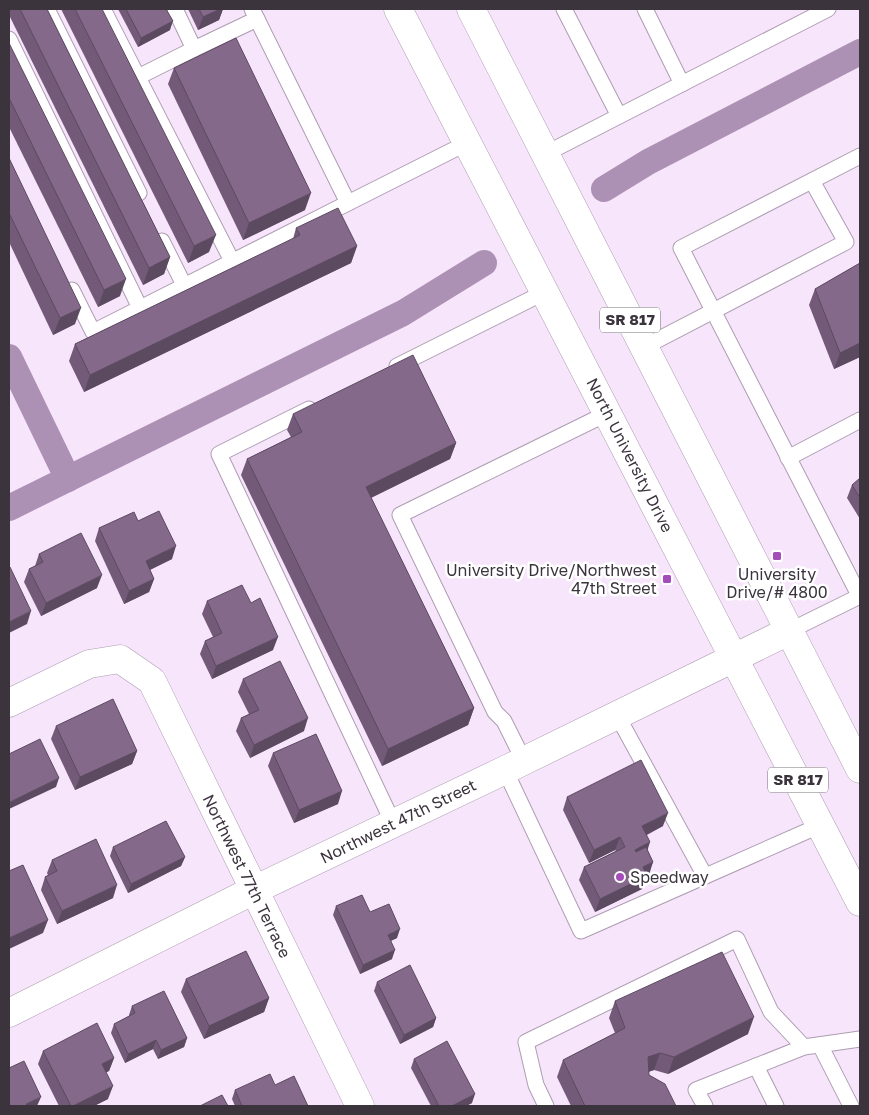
<svg xmlns="http://www.w3.org/2000/svg" width="869" height="1115" font-family="'Golos Text',sans-serif">
<style>
.lines{fill:none;stroke-linecap:round;stroke-linejoin:round}
.canal{stroke:#ad91b4;stroke-width:26}
.lane-casing{stroke:#ae9db2;stroke-width:17}
.street-casing{stroke:#ae9db2;stroke-width:29}
.primary-casing{stroke:#ae9db2;stroke-width:29}
.lane{stroke:#fff;stroke-width:15}
.street{stroke:#fff;stroke-width:28}
.primary{stroke:#fff;stroke-width:28}
.wall{fill:#725a78}
.shaded-wall{fill:#5c4a61}
.building{fill:#84698b;stroke:#5c4a61}
.poi-dot{fill:#a44dba;stroke:#fff;stroke-width:2}
.labels{text-anchor:middle;stroke-width:5;stroke-linejoin:round;paint-order:stroke}
.shield{fill:#fff;stroke:#767177;stroke-width:1}
.shield-label{font-size:15px;font-weight:bold;fill:#3b343d}
.street-label{font-size:16px;fill:#3b343d;stroke:#fff}
.poi-label{font-size:16px;fill:#3b343d;stroke:#fff;text-anchor:end}
</style>
<rect width="100%" height="100%" fill="#f7e5fb"/>
<g class="lines">
<g class="canal">
<polyline points="604,189 648,162 860,52"/>
<polyline points="9,357 68,479"/>
<polyline points="9,508 403,313 484,263"/>
</g>
<defs>
<g id="lane">
<polyline points="47,9 139,193"/>
<polyline points="103,9 232,261"/>
<polyline points="175,9 194,49 257,19"/>
<polyline points="252,9 348,203 467,143"/>
<polyline points="564,9 619,116"/>
<polyline points="645,9 682,84"/>
<polyline points="9,39 140,308"/>
<polyline points="138,77 194,49"/>
<polyline points="545,154 828,9"/>
<polyline points="860,156 681,248 860,597"/>
<polyline points="162,241 185,287"/>
<polyline points="72,290 93,332 348,203"/>
<polyline points="644,347 846,242 812,181"/>
<polyline points="397,366 545,292"/>
<polyline points="309,409 219,454 393,823"/>
<polyline points="788,458 860,420"/>
<polyline points="789,631 860,596"/>
<polyline points="617,715 705,876"/>
<polyline points="524,761 504,721 495,712 400,515 608,413"/>
<polyline points="505,770 581,931 821,825"/>
<polyline points="820,1045 851,1106"/>
<polyline points="756,1066 776,1106"/>
<polyline points="546,1106 536,1085 526,1042 737,939 771,1012 804,1047"/>
<polyline points="705,1106 696,1090 804,1047 860,1039"/>
</g>
<g id="street">
<polyline points="9,703 89,664 120,659 152,681 360,1106"/>
<polyline points="9,1013 254,890 505,770 789,631"/>
</g>
<g id="primary">
<polyline points="398,9 860,902"/>
<polyline points="471,9 860,769"/>
</g>
</defs>
<use href="#lane" class="lane-casing"/>
<use href="#street" class="street-casing"/>
<use href="#primary" class="primary-casing"/>
<use href="#lane" class="lane"/>
<use href="#street" class="street"/>
<use href="#primary" class="primary"/>
</g>
<g class="wall">
<polygon points="9,9 47,9 170,257 164,274 143,285 9,15"/>
<polygon points="61,9 102,9 209,252 188,263"/>
<polygon points="118,9 166,9 170,30 138,47"/>
<polygon points="188,9 223,9 219,20 198,30"/>
<polygon points="9,43 120,296 98,307 9,127"/>
<polygon points="174,68 305,210 243,240 168,84"/>
<polygon points="9,158 75,324 53,335 9,242"/>
<polygon points="296,228 357,246 351,263 84,392 69,361 75,344 293,239"/>
<polygon points="860,263 860,357 834,369 809,305 815,289"/>
<polygon points="293,414 456,443 450,459 371,498 474,708 468,725 382,766 241,475 247,459 291,437 287,430"/>
<polygon points="860,478 860,519 847,498 852,485"/>
<polygon points="138,521 172,559 150,570 154,579 149,592 124,604 95,541 99,528"/>
<polygon points="39,554 97,588 41,616 24,582 29,569 35,566"/>
<polygon points="207,601 273,650 212,679 200,654 205,641 213,637 202,614"/>
<polygon points="243,679 304,731 250,758 236,731 241,718 249,714 238,692"/>
<polygon points="56,726 137,751 132,764 75,790 51,739"/>
<polygon points="273,753 338,804 294,823 268,766"/>
<polygon points="567,797 663,826 647,835 647,850 653,862 642,889 595,912 579,880 584,867 616,851 615,850 589,863 563,810"/>
<polygon points="113,847 185,857 181,866 128,893 110,856"/>
<polygon points="52,860 113,898 57,924 41,890 45,877 48,875 47,873"/>
<polygon points="336,906 370,912 397,938 391,941 392,959 360,974 333,915"/>
<polygon points="186,979 269,998 264,1012 204,1039 181,992"/>
<polygon points="377,982 436,1018 433,1027 400,1044 374,991"/>
<polygon points="615,1001 748,1034 668,1074 654,1070 648,1072 649,1075 676,1106 571,1106 557,1077 563,1060 615,1033 609,1018"/>
<polygon points="132,1006 187,1038 184,1047 158,1059 153,1049 125,1063 111,1033 114,1024 129,1016 129,1015"/>
<polygon points="43,1051 114,1058 109,1071 106,1072 108,1099 94,1106 59,1106 38,1064"/>
<polygon points="414,1059 472,1103 466,1106 431,1106 411,1068"/>
<polygon points="275,1085 308,1106 235,1106 232,1099 235,1090"/>
</g>
<g class="shaded-wall">
<polygon points="220,9 223,9 219,20 198,30 203,17"/>
<polygon points="173,21 170,30 138,47 141,38"/>
<polygon points="311,193 305,210 243,240 249,223"/>
<polygon points="216,235 209,252 188,263 194,246"/>
<polygon points="357,246 351,263 84,392 90,375"/>
<polygon points="170,257 164,274 143,285 149,268"/>
<polygon points="126,279 120,296 98,307 104,290"/>
<polygon points="81,308 75,324 53,335 60,318"/>
<polygon points="860,343 860,357 834,369 840,353"/>
<polygon points="456,443 450,459 360,503 366,487"/>
<polygon points="176,546 172,559 141,574 146,561"/>
<polygon points="102,575 97,588 41,616 46,603"/>
<polygon points="154,579 149,592 124,604 129,591"/>
<polygon points="31,611 27,624 9,633 9,622"/>
<polygon points="278,637 273,650 212,679 216,666"/>
<polygon points="474,708 468,725 382,766 388,749"/>
<polygon points="308,718 304,731 250,758 254,745"/>
<polygon points="137,751 132,764 75,790 80,777"/>
<polygon points="59,778 56,787 9,809 9,804 10,802"/>
<polygon points="342,791 338,804 294,823 299,810"/>
<polygon points="668,813 663,826 637,839 642,826"/>
<polygon points="620,837 615,850 589,863 594,850"/>
<polygon points="650,842 646,855 630,863 635,850"/>
<polygon points="185,857 181,866 128,893 131,884"/>
<polygon points="653,862 649,875 638,880 643,867"/>
<polygon points="647,876 642,889 595,912 600,899"/>
<polygon points="117,885 113,898 57,924 62,911"/>
<polygon points="48,920 43,933 9,949 9,938"/>
<polygon points="400,929 397,938 385,943 388,935"/>
<polygon points="395,950 392,959 360,974 363,965"/>
<polygon points="269,998 264,1012 204,1039 209,1026"/>
<polygon points="754,1017 748,1034 668,1074 674,1057"/>
<polygon points="436,1018 433,1027 400,1044 404,1035"/>
<polygon points="187,1038 184,1047 158,1059 161,1050"/>
<polygon points="156,1040 153,1049 125,1063 128,1054"/>
<polygon points="660,1053 654,1070 642,1074 648,1057"/>
<polygon points="114,1058 109,1071 97,1077 102,1064"/>
<polygon points="113,1086 108,1099 94,1106 73,1106"/>
<polygon points="475,1094 472,1103 466,1106 452,1106"/>
<polygon points="41,1097 37,1106 26,1106 26,1104"/>
</g>
<g class="building">
<polygon points="20,9 47,9 170,257 149,268"/>
<polygon points="75,9 102,9 216,235 194,246"/>
<polygon points="126,9 166,9 173,21 141,38"/>
<polygon points="199,9 220,9 203,17"/>
<polygon points="236,38 311,193 249,223 174,68"/>
<polygon points="9,43 126,279 104,290 9,98"/>
<polygon points="9,158 81,308 60,318 9,213"/>
<polygon points="338,208 357,246 90,375 75,344 300,235 296,228"/>
<polygon points="860,263 860,343 840,353 815,289"/>
<polygon points="413,355 456,443 366,487 474,708 388,749 247,459 302,432 293,414"/>
<polygon points="860,478 860,498 852,485"/>
<polygon points="159,511 176,546 146,561 154,579 129,591 99,528 134,512 138,521"/>
<polygon points="81,533 102,575 46,603 29,569 43,562 39,554"/>
<polygon points="10,567 31,611 9,622 9,568"/>
<polygon points="242,585 251,603 260,598 278,637 216,666 205,641 222,633 207,601"/>
<polygon points="280,661 308,718 254,745 241,718 259,710 243,679"/>
<polygon points="113,699 137,751 80,777 56,726"/>
<polygon points="316,734 342,791 299,810 273,753"/>
<polygon points="40,739 59,778 10,802 9,800 9,754"/>
<polygon points="641,760 668,813 642,826 650,842 635,850 636,852 646,847 653,862 643,867 647,876 600,899 584,867 625,847 620,837 594,850 567,797"/>
<polygon points="166,821 185,857 131,884 113,847"/>
<polygon points="96,839 117,885 62,911 45,877 57,871 52,860"/>
<polygon points="23,865 48,920 9,938 9,871"/>
<polygon points="362,895 370,912 389,904 400,929 388,935 395,950 363,965 336,906"/>
<polygon points="246,951 269,998 209,1026 186,979"/>
<polygon points="722,952 754,1017 674,1057 660,1053 648,1057 649,1075 665,1084 676,1106 585,1106 563,1060 625,1028 615,1001"/>
<polygon points="410,965 436,1018 404,1035 377,982"/>
<polygon points="164,991 187,1038 161,1050 156,1040 128,1054 114,1024 135,1013 132,1006"/>
<polygon points="97,1023 114,1058 102,1064 113,1086 73,1106 71,1106 43,1051"/>
<polygon points="447,1041 475,1094 452,1106 439,1106 414,1059"/>
<polygon points="24,1061 41,1097 26,1104 28,1106 9,1106 9,1068"/>
<polygon points="270,1074 275,1085 294,1076 308,1106 242,1106 235,1090"/>
<polygon points="222,1095 228,1106 200,1106"/>
</g>
<g class="poi-dot">
<rect x="772" y="551" width="10" height="10" rx="2.5"/>
<rect x="662" y="574" width="10" height="10" rx="2.5"/>
<circle cx="620" cy="877" r="5"/>
</g>
<g class="labels">
<g class="shield">
<rect x="600" y="307.5" width="60" height="25" rx="4"/>
<rect x="768" y="767.5" width="60" height="25" rx="4"/>
</g>
<g class="shield-label">
<text x="630" y="325">SR 817</text>
<text x="798" y="785">SR 817</text>
</g>
<g class="street-label">
<text transform="translate(630 455) rotate(63)" y="6">North University Drive</text>
<text transform="translate(398 821) rotate(-26)" y="6">Northwest 47th Street</text>
<text transform="translate(247 876) rotate(64)" y="6">Northwest 77th Terrace</text>
</g>
<g class="poi-label">
<text x="657" y="576">University Drive/Northwest<tspan x="657" dy="18">47th Street</tspan></text>
<text x="777" y="580" text-anchor="middle">University<tspan x="777" dy="18">Drive/# 4800</tspan></text>
<text x="630" y="883" text-anchor="start">Speedway</text>
</g>
</g>
<rect width="869" height="1115" fill="none" stroke="#3b343d" stroke-width="20"/>
</svg>
